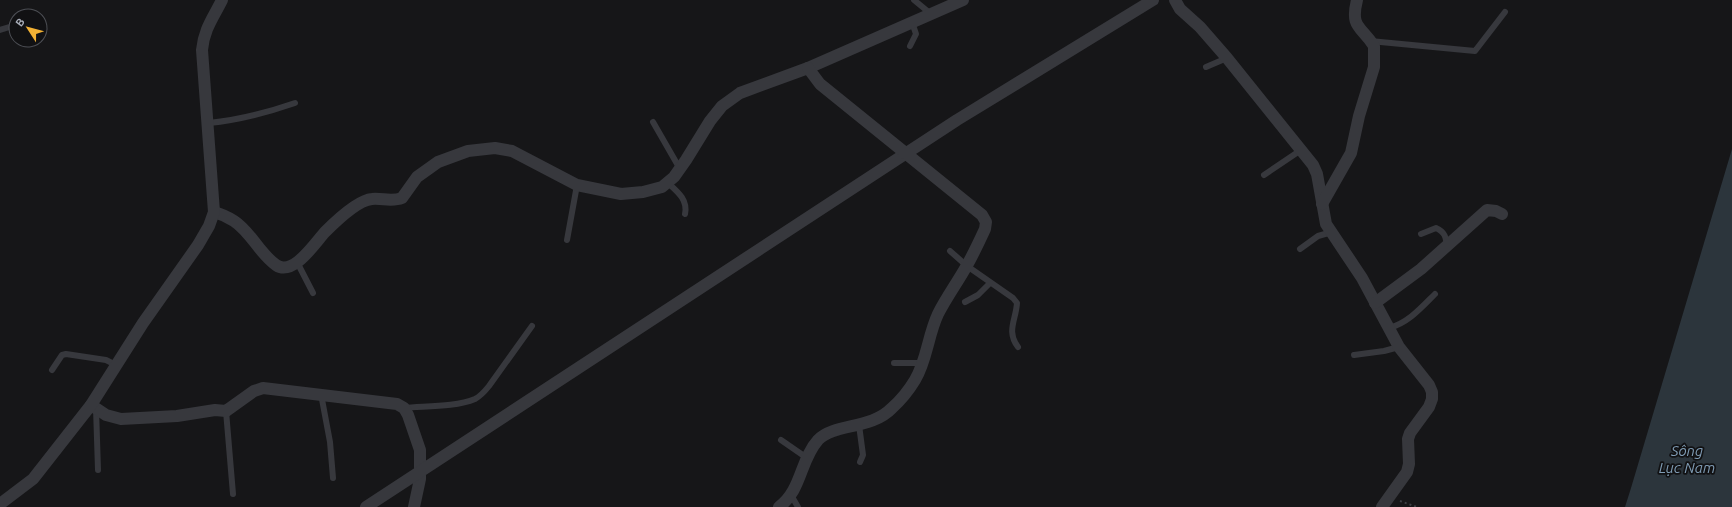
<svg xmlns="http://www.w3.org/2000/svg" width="1732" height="507" font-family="Ubuntu,sans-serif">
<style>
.water{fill:#2c353c}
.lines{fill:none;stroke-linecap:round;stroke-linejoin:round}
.path{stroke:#3d3f44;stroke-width:2;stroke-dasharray:2 3;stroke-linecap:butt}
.service{stroke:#37383d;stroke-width:6}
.minor{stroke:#37383d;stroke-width:12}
.labels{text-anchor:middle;stroke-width:3.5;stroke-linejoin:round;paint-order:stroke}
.water-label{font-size:15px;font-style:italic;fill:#7f9bb3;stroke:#111113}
</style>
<rect width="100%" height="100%" fill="#161618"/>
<polygon class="water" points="1732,149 1732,507 1625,507 1631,488"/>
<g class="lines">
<polyline class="path" points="1400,501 1417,507"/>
<g class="service">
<polyline points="914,0 931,14"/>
<polyline points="909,24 914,28 916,34 910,46"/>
<polyline points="0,30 16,25"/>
<polyline points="1370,41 1475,51 1505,12"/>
<polyline points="1206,67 1227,58"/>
<polyline points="653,122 680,169"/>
<path d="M209,123C239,120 266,113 295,103"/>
<polyline points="1264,175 1301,150"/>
<path d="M668,183C678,192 688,200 685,214"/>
<path d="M1421,234L1436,228C1445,232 1446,237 1447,247"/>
<polyline points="567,240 577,185"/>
<polyline points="1300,249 1318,236 1332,232"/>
<path d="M950,251L967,266L1013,298L1017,303C1016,320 1006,331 1018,347"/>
<polyline points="297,262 313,293"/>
<polyline points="965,302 978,295 990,283"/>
<path d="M1389,328C1408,323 1421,308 1435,294"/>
<polyline points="1354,355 1384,351 1399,347"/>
<polyline points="894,363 922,363"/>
<polyline points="52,370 62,355 66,354 106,360 116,365"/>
<polyline points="321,394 330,442 333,478"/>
<polyline points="96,408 98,470"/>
<path d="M404,408C425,406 456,407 475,399C481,396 485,391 489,386L532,326"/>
<polyline points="226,411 233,494"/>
<polyline points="859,425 863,455 860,462"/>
<polyline points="781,440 807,458"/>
<polyline points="791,495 798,507"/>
</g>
<g class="minor">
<polyline points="1175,0 1180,9 1200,27 1227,58 1313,165 1317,174 1326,224 1362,278 1399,347 1429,385 1432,392 1432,399 1429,407 1410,433 1408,439 1409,464 1407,472 1382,507"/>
<path d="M1322,204L1351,153L1359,116L1374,67V46C1361,26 1350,28 1357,0"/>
<path d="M214,212C221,214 228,217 234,221C251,232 259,253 276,265C293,277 315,243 325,232C335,222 358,200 372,199C382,198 392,202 402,198L417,177L438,162L468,151L495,148L512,151L577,185L621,194L643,192L662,187L674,177L686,160L710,121L722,106L740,93L808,68L963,0"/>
<polyline points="1375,303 1421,269 1487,210 1496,211 1502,214"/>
<polyline points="91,405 106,415 121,419 177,416 215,410 226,411 254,391 263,388 397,404 404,408 408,415 420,450 420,479 414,507"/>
<path d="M0,504L33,479L91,405L143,323L198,245L209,226L214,212L202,50C204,29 213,18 222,0"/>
<polyline points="366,507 957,120 1153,0"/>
<path d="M779,507C802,490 800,460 818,440C834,423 871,430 892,408C901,400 909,390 915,380C927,360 928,335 938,314C946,298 957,283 966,267C973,255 979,242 985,229L986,222L982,215L820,84L808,68"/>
</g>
</g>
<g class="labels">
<g class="water-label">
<text x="1687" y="456">Sông<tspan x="1687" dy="17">Lục Nam</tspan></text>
</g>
</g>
<g transform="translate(28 28) rotate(306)"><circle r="19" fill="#111113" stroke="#4d4f55"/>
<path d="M0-3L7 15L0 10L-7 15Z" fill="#f2b134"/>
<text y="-6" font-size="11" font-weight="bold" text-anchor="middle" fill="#a8adb8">B</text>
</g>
</svg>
